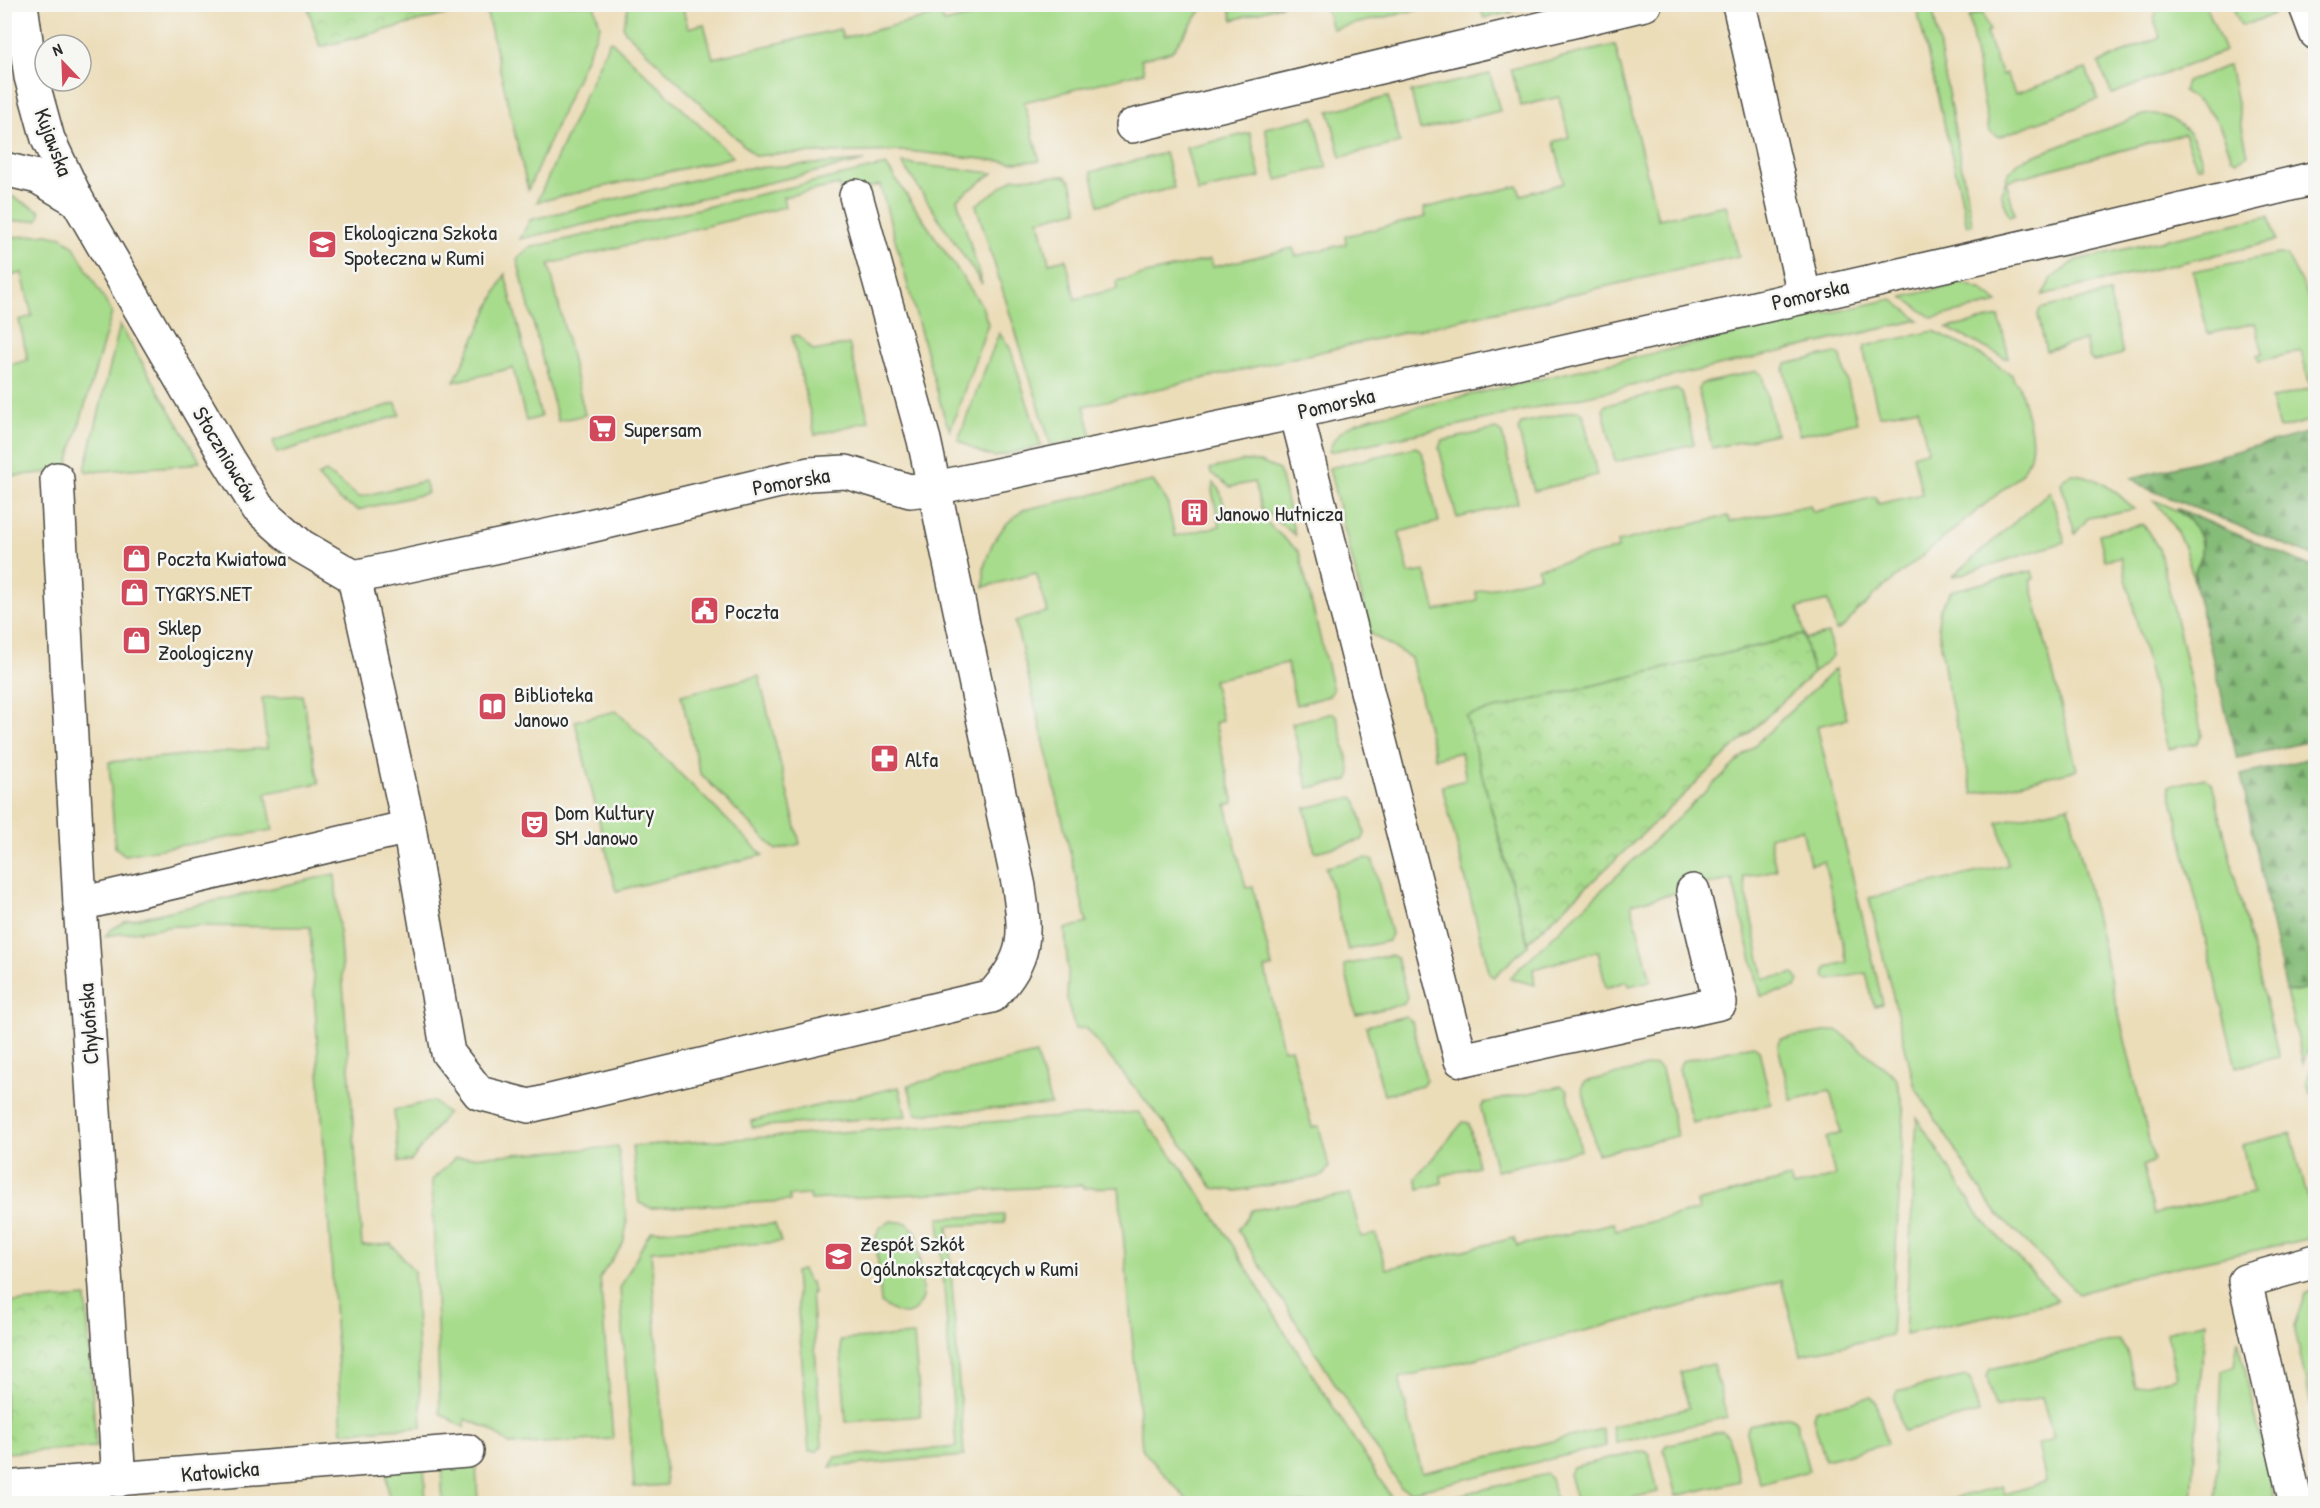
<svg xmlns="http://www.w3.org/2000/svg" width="2320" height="1508" font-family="'Patrick Hand',sans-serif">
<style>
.green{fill:#a7dc8c;stroke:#69845c;stroke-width:1.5}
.forest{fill:url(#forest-firs);stroke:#587452;stroke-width:1.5}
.park{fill:url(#park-crowns);stroke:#69845c;stroke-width:1.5}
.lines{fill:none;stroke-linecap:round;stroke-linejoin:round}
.minor-casing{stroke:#484640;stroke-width:36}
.major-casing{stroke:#484640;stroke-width:36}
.minor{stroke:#fff;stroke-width:33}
.major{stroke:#fff;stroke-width:33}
.labels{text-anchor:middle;stroke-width:5;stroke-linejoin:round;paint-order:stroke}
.street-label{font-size:22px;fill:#2b2b2b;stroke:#f6f6f2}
.poi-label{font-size:22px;fill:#2b2b2b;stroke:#f6f6f2;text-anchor:start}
</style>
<defs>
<pattern id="forest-firs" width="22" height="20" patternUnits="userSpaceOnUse" patternTransform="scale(1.5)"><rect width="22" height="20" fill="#85bc78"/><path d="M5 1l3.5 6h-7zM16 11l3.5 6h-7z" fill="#6d9963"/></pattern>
<pattern id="park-crowns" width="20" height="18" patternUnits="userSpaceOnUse" patternTransform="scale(1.5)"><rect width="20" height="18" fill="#a7dc8c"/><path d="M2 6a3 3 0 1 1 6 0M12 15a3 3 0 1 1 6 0" fill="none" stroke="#90bd79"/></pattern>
</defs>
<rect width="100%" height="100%" fill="#f6f6f2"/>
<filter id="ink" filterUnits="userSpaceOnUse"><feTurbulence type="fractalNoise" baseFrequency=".0167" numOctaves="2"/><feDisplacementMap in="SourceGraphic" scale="12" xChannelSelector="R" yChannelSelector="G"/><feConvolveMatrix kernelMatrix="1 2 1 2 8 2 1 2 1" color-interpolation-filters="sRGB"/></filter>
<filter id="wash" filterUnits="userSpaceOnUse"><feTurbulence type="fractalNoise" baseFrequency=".008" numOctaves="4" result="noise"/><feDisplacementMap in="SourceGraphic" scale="24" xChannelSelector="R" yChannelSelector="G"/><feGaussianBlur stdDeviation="1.35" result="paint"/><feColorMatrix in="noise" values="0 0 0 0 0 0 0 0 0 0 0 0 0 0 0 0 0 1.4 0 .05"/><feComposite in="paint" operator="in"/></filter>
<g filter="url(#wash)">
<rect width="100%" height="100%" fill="#ecddb9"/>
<g class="green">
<polygon points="485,5 594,5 600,26 528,190"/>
<polygon points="629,5 682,5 688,28 704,24 713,58 840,29 843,38 941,14 944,23 1019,5 1205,5 1172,51 1141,59 1144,72 1024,102 1040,161 1010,162 907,151 777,154 755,156 625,31 623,26"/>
<polygon points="1229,5 1229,4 1283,5 1233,20"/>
<polygon points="1325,5 1325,4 1438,5 1332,29"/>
<polygon points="1480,5 1500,5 1512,12 1484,18"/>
<polygon points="1916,5 1932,5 1972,224 1967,226 1959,186"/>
<polygon points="2152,5 2206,5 2225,51 2112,94 2099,63 2160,37 2153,16 2156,14"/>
<polygon points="2232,5 2269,5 2273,15 2241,26"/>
<polygon points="1982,12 1990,31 1986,33 2002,75 2006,73 2015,94 2086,69 2098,99 1999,137 1989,132 1969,17"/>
<polygon points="610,40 733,157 537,202"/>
<polygon points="1615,45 1658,219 1726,205 1739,256 1084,406 1092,437 1051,445 976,205 1014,178 1065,176 1071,182 1078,210 1039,220 1049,263 1066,259 1075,299 1117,289 1116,281 1211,259 1213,267 1293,248 1296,256 1346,244 1345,236 1426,217 1424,208 1518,186 1521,195 1564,183 1554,142 1569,137 1559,97 1521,106 1511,69"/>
<path d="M2229,65L2248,155L2237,161L2232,159C2220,122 2216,112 2183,91L2186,82Z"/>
<polygon points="1490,74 1500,111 1420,130 1411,92"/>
<polygon points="1388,97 1400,143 1341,157 1329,111"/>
<path d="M2154,114C2183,119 2198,138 2203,166L2197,167L2184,134L2006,181L2015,214L2009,216L2001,193L2008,174L2020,161L2143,115Z"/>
<polygon points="1314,117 1327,167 1277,180 1265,128"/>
<polygon points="1250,133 1260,177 1198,192 1186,148"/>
<polygon points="1165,153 1174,188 1099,205 1091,172"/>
<polygon points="864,161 565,229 520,239 530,220 737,169"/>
<polygon points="902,163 993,173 957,199 982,284"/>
<polygon points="886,165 982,306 988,324 950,431 944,416 880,185 841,194 839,185 783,197 785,207 549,264 585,415 558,421 517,259 529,248"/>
<polygon points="5,193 40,211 40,217 37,220 5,222"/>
<polygon points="2269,216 2276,240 2271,242 2042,295 2053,277 2077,260"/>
<polygon points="47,234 62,237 74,247 112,313 66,470 5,477 5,366 28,360 19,320 32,316 22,273 5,277 5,238"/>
<polygon points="2279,254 2287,256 2315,309 2315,419 2279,429 2271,399 2311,388 2301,351 2259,361 2257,355 2263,353 2255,323 2208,334 2193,271"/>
<polygon points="505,274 541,417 526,421 513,368 454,382"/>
<polygon points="1963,283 1982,290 1998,303 1932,318 1903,297"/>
<polygon points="2109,293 2123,354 2094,361 2090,359 2085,340 2046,351 2038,315 2040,309"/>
<path d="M1892,299L1919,320L1460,425L1329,452C1334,430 1353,423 1373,417Z"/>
<polygon points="1999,317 2009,357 2005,358 1947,328"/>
<polygon points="120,325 200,461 189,465 88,472 85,470"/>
<path d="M1934,331L1983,356L2012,375L2014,380L2019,385C2027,417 2044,451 2017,478L1872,597C1869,605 1863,605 1857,611C1848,620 1850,625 1836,631L1828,601L1798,608L1806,639L1828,634L1833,656L1813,673L1803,635L1466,716L1528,945L1494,977L1490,975L1442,786L1466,780L1461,752L1435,758L1411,658L1371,634L1329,468L1416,447L1422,452L1439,522L1399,532L1409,574L1425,571L1436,611L1477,600L1476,592L1540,576L1538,568L1618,549L1617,542L1728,516L1730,522L1810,505L1813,512L1876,497L1878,504L1922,494L1913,455L1928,450L1918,408L1879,416L1864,352L1865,346Z"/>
<polygon points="999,333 1010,348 1041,446 995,457 981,453 958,440"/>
<polygon points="798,335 814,351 849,344 869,421 815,435 792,336"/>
<polygon points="1836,353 1841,357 1857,422 1799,435 1784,370 1786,364"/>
<polygon points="1757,371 1762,375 1776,434 1712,448 1698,389 1701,384"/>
<polygon points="1677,389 1682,392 1694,444 1615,462 1603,409 1606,405"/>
<polygon points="396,403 400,415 277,453 273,441"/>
<polygon points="1578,410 1583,414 1597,475 1534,491 1518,429 1522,423"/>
<polygon points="1496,429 1502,433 1518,503 1457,518 1439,448 1442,441"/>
<polygon points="1244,461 1260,462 1279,470 1295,535 1261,508 1254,482 1230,487 1211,473 1210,469"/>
<polygon points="326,472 359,497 425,481 428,493 358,510 339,500 317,476"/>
<path d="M2072,474C2097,475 2117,492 2134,509L2088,518L2075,534L2061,483L2065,477Z"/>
<polygon points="1153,481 1167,501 1175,536 1220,526 1212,491 1213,483 1219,488 1228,519 1256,513 1299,552 1333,690 1329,696 1296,705 1287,663 1213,680 1222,720 1215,723 1234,803 1226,805 1246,888 1253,887 1272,967 1265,969 1283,1049 1291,1048 1312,1127 1319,1126 1329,1167 1323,1176 1236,1191 1213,1188 1191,1155 1085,1028 1075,1029 1067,1000 1068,973 1065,929 1087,923 1015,621 1048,612 1036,573 984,587 984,567 992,544 1005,525 1023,510"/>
<polygon points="2050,491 2065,542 1952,577"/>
<path d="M2153,500C2178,509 2204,524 2201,554C2201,561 2196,565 2195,572C2194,577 2195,585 2196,590C2187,550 2181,531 2153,500Z"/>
<polygon points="2143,524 2159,549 2182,643 2202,735 2197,743 2168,749 2121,557 2105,560 2099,534"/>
<polygon points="2032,571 2034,579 2030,580 2077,770 1973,794 1947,685 1938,624 1940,609 1951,591"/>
<polygon points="1835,669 1847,719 1817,726 1883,1004 1874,1006 1866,973 1830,980 1825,977 1825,972 1827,967 1847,962 1824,861 1810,864 1802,829 1769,837 1776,870 1743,877 1764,979 1794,974 1799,981 1796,988 1761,996 1732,879 1631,904 1651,981 1629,986 1627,981 1606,988 1598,951 1533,969 1535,985 1509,978"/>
<polygon points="759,676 800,844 776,850 700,773 681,695"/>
<polygon points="302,695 319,783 266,793 273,830 125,855 115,847 109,762 267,748 262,698"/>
<polygon points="616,711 763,855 616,891 575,721"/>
<polygon points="1333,713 1337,717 1351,773 1348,780 1308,788 1292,723"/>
<polygon points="2205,778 2212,783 2279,1057 2236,1067 2169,786"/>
<polygon points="1353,797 1357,802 1365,834 1362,840 1315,852 1305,808"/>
<polygon points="2070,806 2069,807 2154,1161 2143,1166 2154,1214 2253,1193 2242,1145 2291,1133 2312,1215 2307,1239 2131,1277 2079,1294 1992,1208 1915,1087 1869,898 2008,865 1998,822"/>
<polygon points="1366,858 1373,861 1391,934 1388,941 1348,950 1326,867"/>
<polygon points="335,874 362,1246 391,1244 414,1271 422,1427 342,1432 310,927 174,926 105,936 112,929 126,921"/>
<polygon points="1391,955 1397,958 1407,997 1404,1004 1356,1015 1344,965"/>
<polygon points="2315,984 2315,1029 2303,1063 2286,991 2296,992"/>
<polygon points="1406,1016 1412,1022 1426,1079 1422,1086 1384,1095 1366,1026"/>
<polygon points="1837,1030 1896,1077 1904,1111 1891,1335 1801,1355 1781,1281 1399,1378 1422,1473 1602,1429 1606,1446 1410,1492 1401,1488 1238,1230 1252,1210 1350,1194 1361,1237 1376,1234 1386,1269 1514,1238 1517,1246 1613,1223 1616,1230 1699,1210 1697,1202 1790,1178 1793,1187 1835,1176 1826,1138 1841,1133 1830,1091 1791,1100 1778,1046 1781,1039"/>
<polygon points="1753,1045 1759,1050 1771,1104 1692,1123 1679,1068 1682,1061"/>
<polygon points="1036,1054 1051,1105 916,1114 908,1085"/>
<polygon points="2315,1059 2315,1090 2310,1094 2307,1081"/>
<polygon points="1655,1065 1662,1070 1677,1136 1597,1154 1582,1087 1585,1082"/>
<polygon points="1561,1086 1567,1090 1581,1150 1496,1171 1481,1108 1484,1103"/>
<polygon points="899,1087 906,1116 752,1127 751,1121"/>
<polygon points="433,1101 447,1113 411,1161 399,1162 394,1110"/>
<polygon points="1138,1112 1186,1174 1226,1234 1285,1332 1395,1503 1190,1503 1147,1455 1142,1448 1119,1187 1083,1188 1082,1185 810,1200 809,1195 789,1196 790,1201 651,1208 639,1203 632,1146"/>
<polygon points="1917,1118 1980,1217 2058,1301 1905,1334"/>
<polygon points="1463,1122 1469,1123 1478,1166 1441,1176 1442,1183 1419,1189 1416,1178"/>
<polygon points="618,1147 627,1224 623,1244 600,1277 613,1439 511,1445 488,1428 465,1419 465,1428 440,1413 432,1180 455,1158"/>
<polygon points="1004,1215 1004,1223 948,1226 964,1456 830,1467 836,1457 956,1447 939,1218"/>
<path d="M891,1221L907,1223L917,1233L923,1298C914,1321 897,1316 881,1303L876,1237L879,1228Z"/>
<polygon points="775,1224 781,1242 651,1251 666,1485 634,1487 620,1288 647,1237 652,1231"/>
<polygon points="802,1270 808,1282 811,1282 813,1293 811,1293 822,1446 817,1451 809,1451 795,1272"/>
<polygon points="2315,1289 2316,1419 2314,1419 2294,1326 2305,1294"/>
<polygon points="2206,1321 2196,1429 2192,1503 1935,1503 2002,1486 2005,1494 2046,1482 2038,1444 2054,1439 2042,1397 1995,1408 1987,1377 1990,1369 2119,1340 2127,1352 2135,1387 2177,1377 2166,1332"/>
<polygon points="914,1335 921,1416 846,1422 840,1340"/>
<polygon points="2238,1339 2275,1503 2216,1503 2222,1370 2234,1366"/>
<polygon points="1713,1364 1727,1417 1616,1443 1612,1426 1689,1408 1680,1372"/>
<polygon points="1966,1376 1971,1381 1979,1413 1903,1431 1894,1398 1897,1392"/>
<polygon points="1871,1397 1876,1402 1887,1444 1825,1460 1813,1417 1815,1410"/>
<polygon points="1790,1416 1796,1422 1809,1471 1760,1484 1746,1432 1749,1425"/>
<polygon points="1722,1431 1728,1436 1740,1481 1676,1496 1664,1450 1667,1445"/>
<polygon points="1644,1451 1649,1454 1658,1492 1609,1503 1577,1503 1569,1474 1573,1467"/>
<polygon points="476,1464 478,1503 443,1503 441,1466"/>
<polygon points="424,1467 426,1503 389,1503 386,1468"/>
<polygon points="1547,1474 1551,1479 1557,1503 1451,1503 1456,1496"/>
<polygon points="1117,1498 1118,1503 1067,1503 1067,1501"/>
</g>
<g class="forest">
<polygon points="2315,431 2315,557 2141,486 2132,478"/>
<polygon points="2176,508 2315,568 2315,740 2237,758 2196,590 2195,571 2201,558 2202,539 2193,525"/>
<path d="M2315,757V984C2302,990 2303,993 2286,991L2241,775Z"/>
</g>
<g class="park">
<polygon points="465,4 467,9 320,47 307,5"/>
<polygon points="1803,635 1813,673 1528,942 1466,716"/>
<polygon points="86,1297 96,1447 5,1453 5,1303"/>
</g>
</g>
<g filter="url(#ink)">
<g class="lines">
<defs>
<g id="minor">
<path d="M21,4L31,77L48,139L77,200L228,460L258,508L301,546L354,577L409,827L448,1053L479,1093L529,1106L992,996C1028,957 1026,937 1019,887L924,440L856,196"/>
<polyline points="1739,4 1804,295"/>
<polyline points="1132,126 1645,4"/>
<polyline points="4,169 38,177 77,200"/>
<polyline points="1296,412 1461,1060 1720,1003 1693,891"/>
<polyline points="57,479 80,904"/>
<polyline points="354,577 560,533 809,474 846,472 910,491 935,488 1296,412 2103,229 2316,178"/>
<polyline points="119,1480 80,904 409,827"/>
<polyline points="4,1488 467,1451"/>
<polyline points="2296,1504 2245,1281 2316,1261"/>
</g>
<polyline id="major" points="2305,4 2316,33"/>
</defs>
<use href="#minor" class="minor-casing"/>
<use href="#major" class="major-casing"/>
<use href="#minor" class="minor"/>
<use href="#major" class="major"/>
</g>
</g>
<defs>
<symbol id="school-square" viewBox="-11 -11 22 22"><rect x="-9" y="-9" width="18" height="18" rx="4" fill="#d1495b" stroke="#f6f6f2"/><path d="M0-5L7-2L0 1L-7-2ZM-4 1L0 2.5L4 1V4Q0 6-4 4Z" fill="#fff"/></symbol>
<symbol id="supermarket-square" viewBox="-11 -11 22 22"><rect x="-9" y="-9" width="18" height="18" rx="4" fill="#d1495b" stroke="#f6f6f2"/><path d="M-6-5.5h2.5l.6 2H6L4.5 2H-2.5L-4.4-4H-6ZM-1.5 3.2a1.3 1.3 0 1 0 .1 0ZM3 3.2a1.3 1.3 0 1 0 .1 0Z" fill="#fff"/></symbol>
<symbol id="building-square" viewBox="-11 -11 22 22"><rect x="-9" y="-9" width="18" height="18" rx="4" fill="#d1495b" stroke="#f6f6f2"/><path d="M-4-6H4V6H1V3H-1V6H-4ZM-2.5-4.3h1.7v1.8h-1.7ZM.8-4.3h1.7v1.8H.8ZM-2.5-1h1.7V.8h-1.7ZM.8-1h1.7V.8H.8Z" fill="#fff"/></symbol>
<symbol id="shop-square" viewBox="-11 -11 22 22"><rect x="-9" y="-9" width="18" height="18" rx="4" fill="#d1495b" stroke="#f6f6f2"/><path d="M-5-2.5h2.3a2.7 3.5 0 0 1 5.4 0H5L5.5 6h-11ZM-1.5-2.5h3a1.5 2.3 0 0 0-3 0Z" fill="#fff"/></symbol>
<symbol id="civic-square" viewBox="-11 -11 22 22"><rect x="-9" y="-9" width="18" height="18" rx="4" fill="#d1495b" stroke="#f6f6f2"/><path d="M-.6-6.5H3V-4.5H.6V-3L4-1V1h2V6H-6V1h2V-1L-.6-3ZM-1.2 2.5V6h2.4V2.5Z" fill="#fff"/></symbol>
<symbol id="library-square" viewBox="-11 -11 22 22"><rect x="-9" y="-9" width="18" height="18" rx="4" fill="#d1495b" stroke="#f6f6f2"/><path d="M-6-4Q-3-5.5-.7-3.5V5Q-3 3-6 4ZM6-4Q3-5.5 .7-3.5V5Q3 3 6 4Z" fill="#fff"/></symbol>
<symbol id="pharmacy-square" viewBox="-11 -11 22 22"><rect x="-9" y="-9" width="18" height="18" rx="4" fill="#d1495b" stroke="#f6f6f2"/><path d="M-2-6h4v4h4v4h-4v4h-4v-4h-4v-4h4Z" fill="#fff"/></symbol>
<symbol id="theatre-square" viewBox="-11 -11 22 22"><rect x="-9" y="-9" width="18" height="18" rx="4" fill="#d1495b" stroke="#f6f6f2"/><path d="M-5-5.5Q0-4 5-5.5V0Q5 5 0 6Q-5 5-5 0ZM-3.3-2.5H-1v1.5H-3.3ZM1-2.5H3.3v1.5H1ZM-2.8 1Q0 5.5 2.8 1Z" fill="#fff"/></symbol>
</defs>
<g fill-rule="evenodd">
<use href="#school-square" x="306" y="228" width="33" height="33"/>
<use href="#supermarket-square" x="586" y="412" width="33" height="33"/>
<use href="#building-square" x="1178" y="496" width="33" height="33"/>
<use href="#shop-square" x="120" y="542" width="33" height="33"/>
<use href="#shop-square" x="118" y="576" width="33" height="33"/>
<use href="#civic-square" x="688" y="594" width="33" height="33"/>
<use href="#shop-square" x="120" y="624" width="33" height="33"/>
<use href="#library-square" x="476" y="690" width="33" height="33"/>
<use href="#pharmacy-square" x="868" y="742" width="33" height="33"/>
<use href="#theatre-square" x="518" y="808" width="33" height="33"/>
<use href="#school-square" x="822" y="1240" width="33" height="33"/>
</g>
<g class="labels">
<g class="street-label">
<text transform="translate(54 142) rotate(69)" y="8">Kujawska</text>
<text transform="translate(1810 294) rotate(-13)" y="8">Pomorska</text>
<text transform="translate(1336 403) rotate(-13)" y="8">Pomorska</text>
<text transform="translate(226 454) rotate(59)" y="8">Stoczniowców</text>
<text transform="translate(791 481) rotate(-10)" y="8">Pomorska</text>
<text transform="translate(88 1024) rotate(-94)" y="8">Chylońska</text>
<text transform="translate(220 1471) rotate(-5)" y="8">Katowicka</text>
</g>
<g class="poi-label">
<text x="344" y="240">Ekologiczna Szkoła<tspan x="344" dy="25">Społeczna w Rumi</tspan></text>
<text x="624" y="437">Supersam</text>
<text x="1215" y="521">Janowo Hutnicza</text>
<text x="157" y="566">Poczta Kwiatowa</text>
<text x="155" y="601">TYGRYS.NET</text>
<text x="725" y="619">Poczta</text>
<text x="158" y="635">Sklep<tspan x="158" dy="25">Zoologiczny</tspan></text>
<text x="514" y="702">Biblioteka<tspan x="514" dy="25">Janowo</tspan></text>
<text x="905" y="767">Alfa</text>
<text x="555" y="820">Dom Kultury<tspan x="555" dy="25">SM Janowo</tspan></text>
<text x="860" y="1251">Zespół Szkół<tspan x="860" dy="25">Ogólnokształcących w Rumi</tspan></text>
</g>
</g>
<rect width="2320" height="1508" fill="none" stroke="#f6f6f2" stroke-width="24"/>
<g transform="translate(63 63) rotate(337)"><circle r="28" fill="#f6f6f2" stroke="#a5a5a2" stroke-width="1.5"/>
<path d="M0-4.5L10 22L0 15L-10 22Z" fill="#d1495b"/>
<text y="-9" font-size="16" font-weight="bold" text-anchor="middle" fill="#2b2b2b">N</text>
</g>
</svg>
